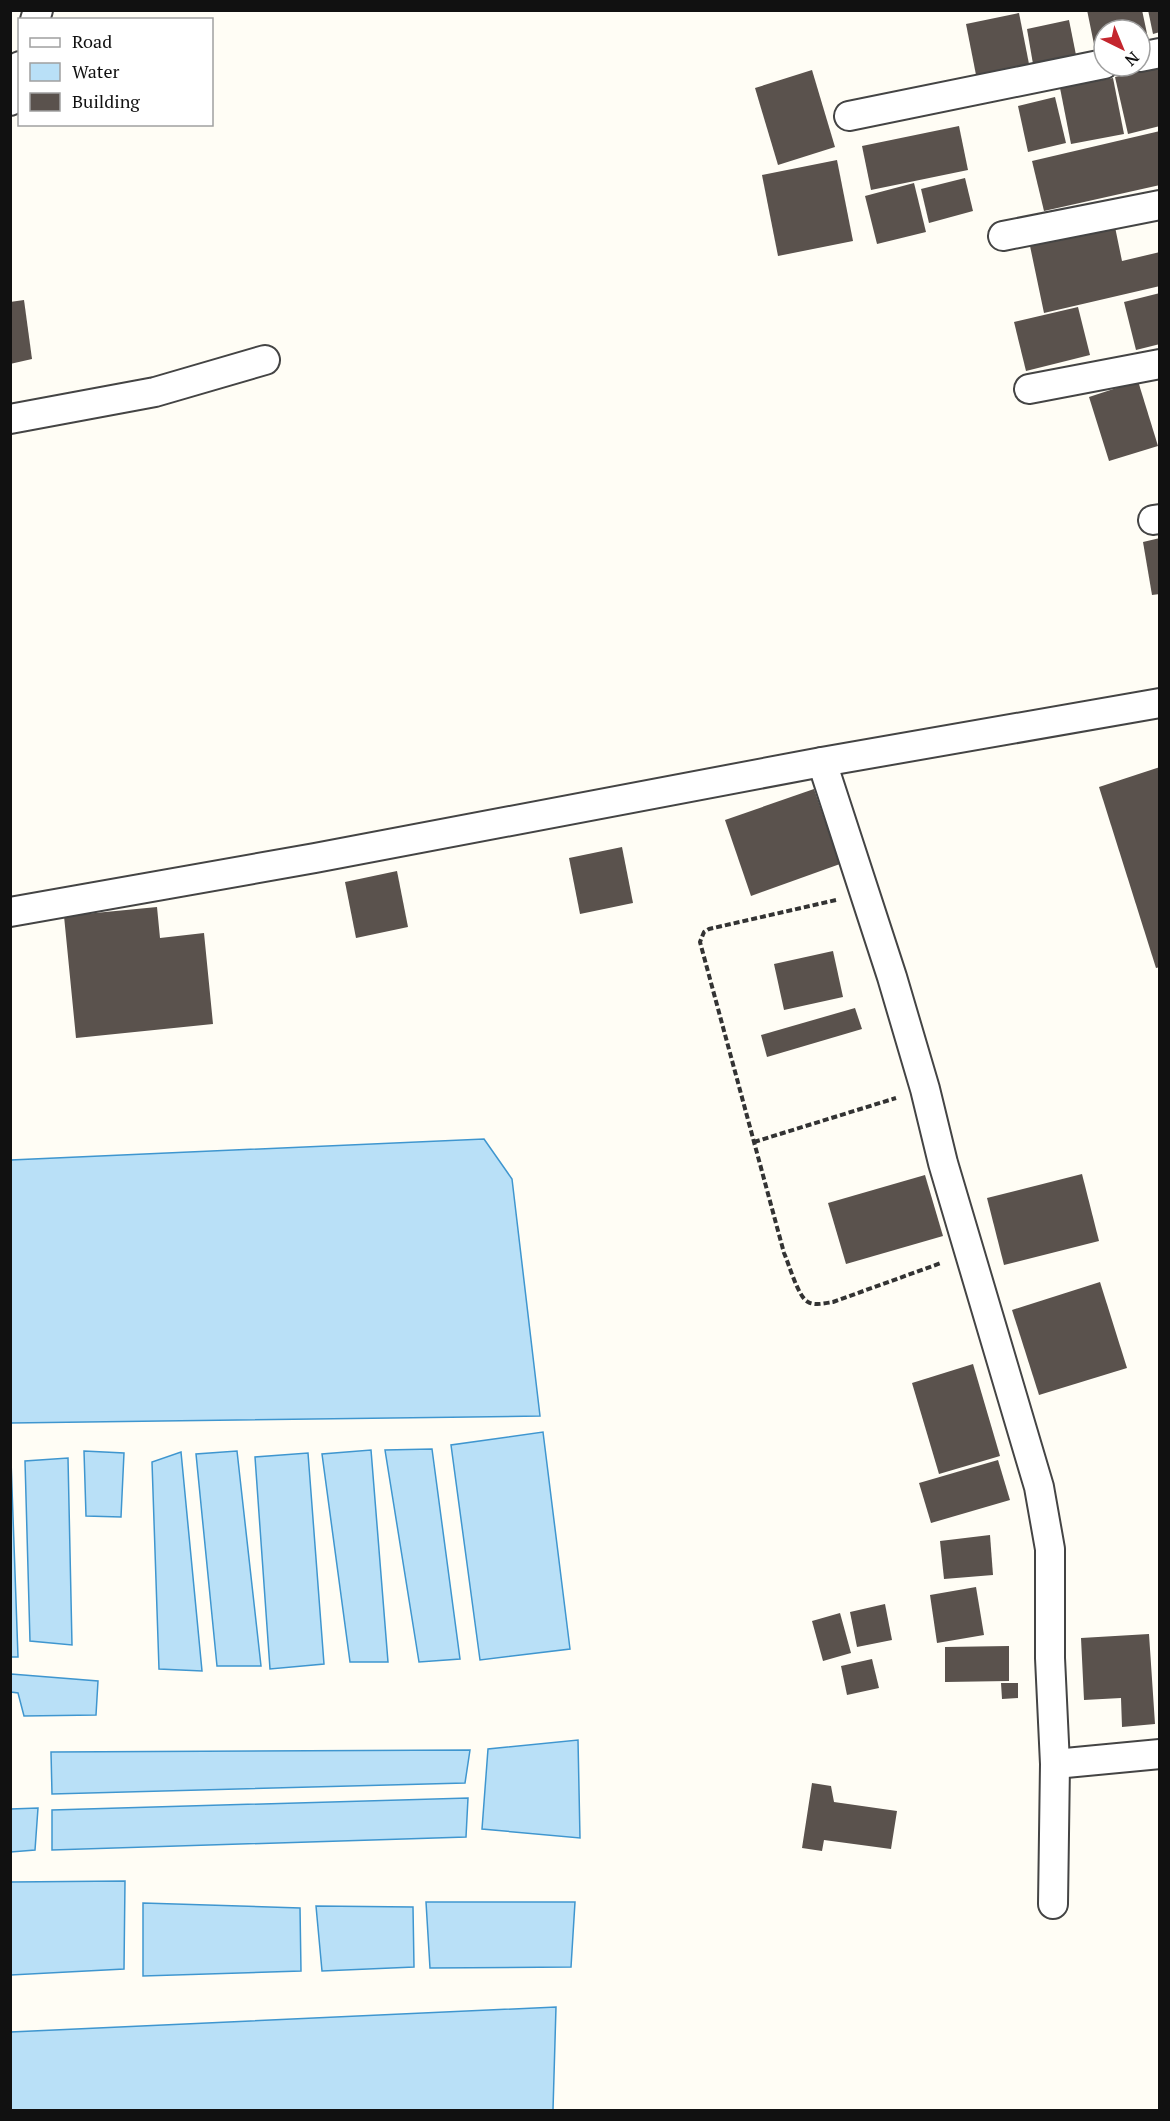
<svg xmlns="http://www.w3.org/2000/svg" width="1170" height="2121" font-family="'PT Serif',serif">
<style>
.water{fill:#b9e0f7;stroke:#3f96cf;stroke-width:1.5}
.building{fill:#5a524d}
.lines{fill:none;stroke-linecap:round;stroke-linejoin:round}
.street-casing{stroke:#444;stroke-width:32}
.path{stroke:#333;stroke-width:4;stroke-dasharray:6 3;stroke-linecap:butt}
.street{stroke:#fff;stroke-width:28}
</style>
<rect width="100%" height="100%" fill="#fffdf5"/>
<g class="water">
<polygon points="484,1139 512,1179 540,1416 11,1423 11,1160"/>
<polygon points="543,1432 570,1649 480,1660 451,1445"/>
<polygon points="432,1449 460,1659 419,1662 385,1450"/>
<polygon points="371,1450 388,1662 350,1662 322,1454"/>
<polygon points="84,1451 124,1453 121,1517 86,1516"/>
<polygon points="237,1451 261,1666 217,1666 196,1454"/>
<polygon points="181,1452 202,1671 159,1669 152,1462"/>
<polygon points="308,1453 324,1664 270,1669 255,1457"/>
<polygon points="68,1458 72,1645 30,1641 25,1461"/>
<polygon points="11,1460 18,1657 10,1657"/>
<polygon points="11,1674 98,1681 96,1715 24,1716 18,1693 11,1692"/>
<polygon points="578,1740 580,1838 482,1829 488,1749"/>
<polygon points="470,1750 465,1783 52,1794 51,1752"/>
<polygon points="468,1798 466,1837 52,1850 52,1810"/>
<polygon points="38,1808 35,1850 11,1852 11,1809"/>
<polygon points="125,1881 124,1969 11,1975 11,1882"/>
<polygon points="426,1902 575,1902 571,1967 430,1968"/>
<polygon points="143,1903 300,1908 301,1971 143,1976"/>
<polygon points="316,1906 413,1907 414,1967 322,1971"/>
<polygon points="556,2007 553,2110 11,2110 11,2032"/>
</g>
<g class="building">
<polygon points="1087,10 1142,10 1149,43 1140,45 1140,30 1104,30 1104,52 1096,54"/>
<polygon points="1148,10 1160,10 1160,32 1153,34"/>
<polygon points="1019,13 1030,69 977,80 966,24"/>
<polygon points="1069,20 1076,55 1033,64 1027,29"/>
<polygon points="1160,66 1160,126 1128,134 1115,77"/>
<polygon points="812,70 835,147 778,165 755,88"/>
<polygon points="1113,78 1124,134 1071,144 1060,88"/>
<polygon points="1055,97 1066,143 1028,152 1018,106"/>
<polygon points="959,126 968,170 871,190 862,146"/>
<polygon points="1160,131 1160,185 1044,211 1032,161"/>
<polygon points="837,160 853,241 778,256 762,175"/>
<polygon points="965,178 973,211 929,223 921,189"/>
<polygon points="914,183 926,232 877,244 865,196"/>
<polygon points="1115,227 1122,261 1160,252 1160,286 1044,313 1030,246"/>
<polygon points="1160,293 1160,344 1136,350 1124,302"/>
<polygon points="24,300 32,359 10,364 10,302"/>
<polygon points="1078,307 1090,355 1026,371 1014,322"/>
<polygon points="1138,381 1158,446 1109,461 1089,397"/>
<polygon points="1160,538 1160,594 1152,595 1143,542"/>
<polygon points="1160,767 1160,967 1156,968 1099,787"/>
<polygon points="814,789 840,864 751,896 725,820"/>
<polygon points="622,847 633,903 580,914 569,858"/>
<polygon points="397,871 408,927 356,938 345,882"/>
<polygon points="157,907 160,938 204,933 213,1024 76,1038 64,916"/>
<polygon points="833,951 843,997 784,1010 774,964"/>
<polygon points="855,1008 862,1029 767,1057 761,1035"/>
<polygon points="1082,1174 1099,1241 1004,1265 987,1198"/>
<polygon points="925,1175 943,1236 846,1264 828,1203"/>
<polygon points="1100,1282 1127,1368 1039,1395 1012,1310"/>
<polygon points="973,1364 1000,1456 939,1474 912,1383"/>
<polygon points="998,1460 1010,1500 931,1523 919,1483"/>
<polygon points="990,1535 993,1575 944,1579 940,1541"/>
<polygon points="976,1587 984,1635 937,1643 930,1595"/>
<polygon points="885,1604 892,1640 857,1647 850,1612"/>
<polygon points="840,1613 851,1653 823,1661 812,1621"/>
<polygon points="1149,1634 1155,1724 1122,1727 1121,1698 1084,1700 1081,1638"/>
<polygon points="1009,1646 1009,1681 945,1682 945,1647"/>
<polygon points="872,1659 879,1688 847,1695 841,1666"/>
<polygon points="1001,1683 1018,1683 1018,1698 1002,1699"/>
<polygon points="812,1783 831,1786 834,1802 897,1811 891,1849 824,1840 822,1851 802,1848"/>
</g>
<g class="lines">
<defs>
<g id="street">
<polyline points="35,20 38,10"/>
<polyline points="1140,57 1160,53"/>
<polyline points="10,101 20,66"/>
<polyline points="849,116 1104,64"/>
<polyline points="1003,236 1160,205"/>
<polyline points="1029,389 1160,364"/>
<polyline points="10,419 155,392 265,360"/>
<polyline points="1153,520 1160,519"/>
<polyline points="822,762 892,977 925,1089 943,1163 1039,1487 1050,1549 1050,1658 1055,1764 1053,1904"/>
<polyline points="10,912 315,858 822,762 1160,703"/>
<polyline points="1055,1764 1160,1754"/>
</g>
</defs>
<use href="#street" class="street-casing"/>
<g class="path">
<path d="M836,900L709,929L704,932L700,942L784,1253C789,1264 798,1297 808,1302C815,1306 826,1303 833,1302L941,1263"/>
<polyline points="754,1142 896,1098"/>
</g>
<use href="#street" class="street"/>
</g>
<rect width="1170" height="2121" fill="none" stroke="#111111" stroke-width="24"/>
<rect x="18" y="18" width="195" height="108" fill="#ffffff" stroke="#a0a0a0" stroke-width="1.5"/>
<rect x="30" y="38" width="30" height="9" fill="#ffffff" stroke="#a0a0a0" stroke-width="1.5"/>
<text x="72" y="48" font-size="18" fill="#111111">Road</text>
<rect x="30" y="63" width="30" height="18" fill="#b9e0f7" stroke="#a0a0a0" stroke-width="1.5"/>
<text x="72" y="78" font-size="18" fill="#111111">Water</text>
<rect x="30" y="93" width="30" height="18" fill="#5a524d" stroke="#a0a0a0" stroke-width="1.5"/>
<text x="72" y="108" font-size="18" fill="#111111">Building</text>
<g transform="translate(1122 48) rotate(137)"><circle r="28" fill="#ffffff" stroke="#a0a0a0" stroke-width="1.5"/>
<path d="M0-4.5L10 22L0 15L-10 22Z" fill="#c4262e"/>
<text y="-9" font-size="16" font-weight="bold" text-anchor="middle" fill="#111111">N</text>
</g>
</svg>
